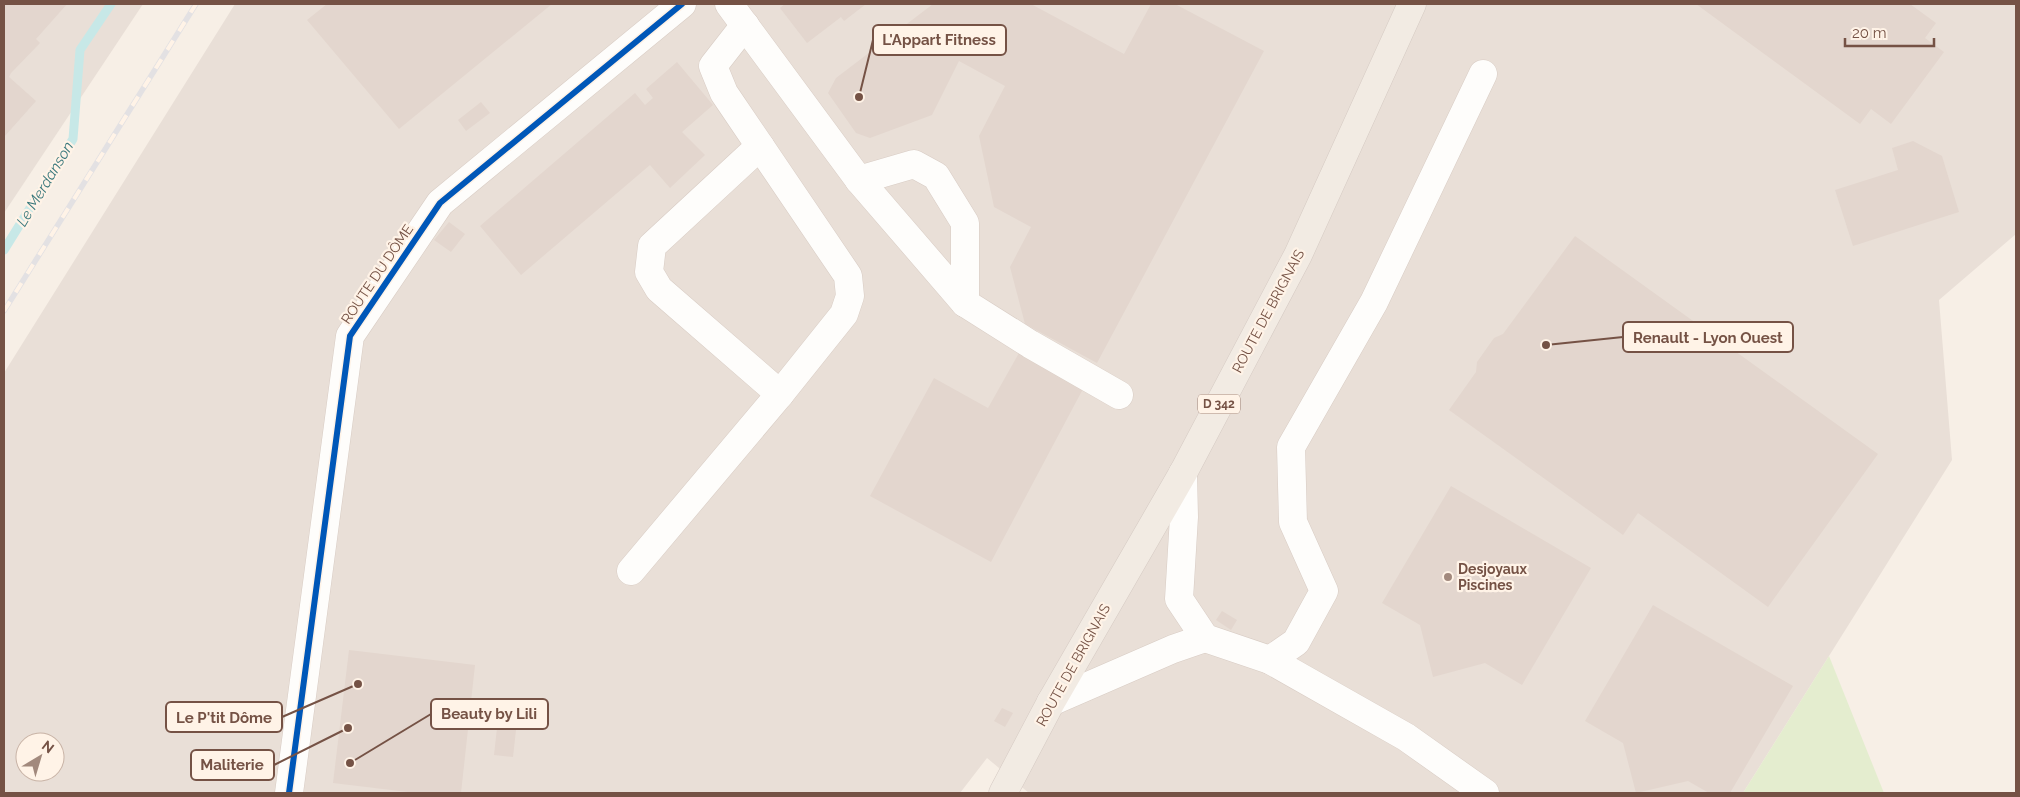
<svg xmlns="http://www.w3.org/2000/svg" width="2020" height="797" font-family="Raleway,sans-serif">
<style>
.industrial{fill:#e9dfd7;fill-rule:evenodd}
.green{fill:#e4edcf}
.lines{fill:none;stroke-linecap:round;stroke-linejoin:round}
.stream{stroke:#c7e8e7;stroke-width:9}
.building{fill:#e3d6ce}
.minor-casing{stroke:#d8ccc4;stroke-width:29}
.major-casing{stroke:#d5cac3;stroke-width:29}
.minor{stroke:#fefdfb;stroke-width:28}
.major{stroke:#f2ebe3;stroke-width:28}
.rail-casing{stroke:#e3e1e3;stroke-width:5.5}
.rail{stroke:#fff3e7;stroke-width:4;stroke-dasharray:11;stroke-linecap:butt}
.cycleway-casing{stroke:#fff3e7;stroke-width:9}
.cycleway{stroke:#0057b8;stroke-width:6}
.poi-dot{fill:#a2897d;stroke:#fff3e7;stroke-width:2}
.labels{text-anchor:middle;stroke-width:4.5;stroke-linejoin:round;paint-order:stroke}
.shield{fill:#fff3e7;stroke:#9e8276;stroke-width:1}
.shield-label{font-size:12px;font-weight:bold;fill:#755245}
.street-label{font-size:14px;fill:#755245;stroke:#fff3e7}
.poi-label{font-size:14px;font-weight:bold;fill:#755245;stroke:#fff3e7;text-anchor:start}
.water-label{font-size:15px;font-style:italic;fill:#39787c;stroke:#fff3e7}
.leader{fill:none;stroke:#755245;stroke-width:2}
.callout-dot{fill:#755245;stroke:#fff3e7;stroke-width:2}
.callout{fill:#fff3e7;stroke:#755245;stroke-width:2}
.callout-label{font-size:15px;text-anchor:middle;font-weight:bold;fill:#755245}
</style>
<rect width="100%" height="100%" fill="#f7efe6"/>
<g class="industrial">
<polygon points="4,4 143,4 4,213"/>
<path d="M235,4H2016V234L1939,300L1952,460L1743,793H1029L987,758L960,793H4V373ZM25,742H55V772H25Z"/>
</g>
<polygon class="green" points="1829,656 1884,793 1743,793"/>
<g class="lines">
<polyline class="stream" points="4,250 73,139 80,50 111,4"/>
</g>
<g class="building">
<polygon points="4,4 67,4 36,39 40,43 11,73 9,77 36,101 4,137"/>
<polygon points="327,4 552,4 399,129 307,20"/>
<polygon points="785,4 866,4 844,21 841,17 807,43 780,8"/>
<polygon points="933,4 1031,4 1124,54 1151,4 1175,4 1264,51 1097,363 1025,324 1010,267 1031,227 994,207 979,136 1005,86 959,61 932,115 870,138 856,133 828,93 836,78"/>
<polygon points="1696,4 1910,4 1936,23 1925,38 1944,52 1891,124 1871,109 1860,124"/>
<polygon points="677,62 713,105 682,132 705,155 670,188 650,165 521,275 480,226 635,93 645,105 653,98 646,89"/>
<polygon points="481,102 490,113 466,131 458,120"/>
<polygon points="1913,141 1942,156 1959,212 1853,246 1835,190 1898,170 1892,148"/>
<polygon points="449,222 465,234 451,252 434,240"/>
<polygon points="1575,236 1878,454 1768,607 1638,513 1623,535 1449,410 1476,372 1477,362 1494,338 1503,334"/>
<polygon points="1019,353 1084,387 991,562 870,496 934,378 988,408"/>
<polygon points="1451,486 1591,568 1522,685 1485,663 1433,677 1420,625 1382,603"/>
<polygon points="1653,605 1793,686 1730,793 1709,793 1688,781 1636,793 1623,743 1585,721"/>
<polygon points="1222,611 1237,620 1231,630 1216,620"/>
<polygon points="349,650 475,665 461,793 416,793 333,783"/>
<polygon points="1002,708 1013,713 1005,727 994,721"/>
<polygon points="497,728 516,730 513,757 494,755"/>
</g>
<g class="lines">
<defs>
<g id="minor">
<polyline points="729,4 859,180 965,303 1030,344 1119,395"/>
<polyline points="760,146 652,246 649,272 659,289 780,394"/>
<polyline points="859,180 914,164 936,176 965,223 965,303"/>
<polyline points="631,571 780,394 844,314 850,296 848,276 724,93 713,66 745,25"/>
<polyline points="1205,638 1270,660 1406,737 1485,793"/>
<polyline points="1270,660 1296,642 1324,591 1293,522 1291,447 1374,302 1483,74"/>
<polyline points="1051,702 1173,649 1205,638 1179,599 1184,517 1183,473"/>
<polyline points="289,793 350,336 440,203 682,4"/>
</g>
<polyline id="major" points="1003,793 1051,702 1183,473 1298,255 1412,4"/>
</defs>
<use href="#minor" class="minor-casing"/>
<use href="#major" class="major-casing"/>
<use href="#minor" class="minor"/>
<use href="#major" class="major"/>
<defs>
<polyline id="rail" points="4,311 196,4"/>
</defs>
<use href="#rail" class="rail-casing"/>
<use href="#rail" class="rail"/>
<defs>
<polyline id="cycleway" points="289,793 350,336 440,203 682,4"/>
</defs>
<use href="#cycleway" class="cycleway-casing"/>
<use href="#cycleway" class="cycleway"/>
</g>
<circle class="poi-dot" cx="1448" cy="577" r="5"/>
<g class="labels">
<rect class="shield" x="1198" y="394.5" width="42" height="19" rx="4"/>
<g class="shield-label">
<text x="1219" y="408">D 342</text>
</g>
<g class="street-label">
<text transform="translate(377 274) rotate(-56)" y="5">ROUTE DU DÔME</text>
<text transform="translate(1268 311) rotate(-62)" y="5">ROUTE DE BRIGNAIS</text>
<text transform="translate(1073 665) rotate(-61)" y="5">ROUTE DE BRIGNAIS</text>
</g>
<g class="poi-label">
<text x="1458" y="574">Desjoyaux<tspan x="1458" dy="16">Piscines</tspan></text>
</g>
<g class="water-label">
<text transform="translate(45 184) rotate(-59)" y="5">Le Merdanson</text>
</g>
</g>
<path class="leader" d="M859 97L873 40M1546 345L1623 337M350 763L431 714M358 684L282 717M348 728L274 765"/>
<g class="callout-dot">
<circle cx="859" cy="97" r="5"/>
<circle cx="1546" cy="345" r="5"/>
<circle cx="350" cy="763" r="5"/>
<circle cx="358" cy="684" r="5"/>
<circle cx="348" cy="728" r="5"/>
</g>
<g class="callout">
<rect x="873" y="25" width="133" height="30" rx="5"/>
<rect x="1623" y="322" width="170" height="30" rx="5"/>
<rect x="431" y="699" width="117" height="30" rx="5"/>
<rect x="166" y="702" width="116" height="30" rx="5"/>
<rect x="191" y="750" width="83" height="30" rx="5"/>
</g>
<g class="callout-label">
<text x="939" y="45">L'Appart Fitness</text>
<text x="1708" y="343">Renault - Lyon Ouest</text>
<text x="489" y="719">Beauty by Lili</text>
<text x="224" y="723">Le P'tit Dôme</text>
<text x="232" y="770">Maliterie</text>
</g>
<rect width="2020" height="797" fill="none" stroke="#755245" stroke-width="10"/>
<g transform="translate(40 757) rotate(38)"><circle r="24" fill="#fff3e7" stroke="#c8b3a6"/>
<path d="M0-4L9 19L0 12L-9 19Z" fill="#a2897d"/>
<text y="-8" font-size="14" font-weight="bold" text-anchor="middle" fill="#755245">N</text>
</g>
<path d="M1845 38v8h89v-8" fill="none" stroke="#755245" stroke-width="2.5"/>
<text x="1852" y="38" font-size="15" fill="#755245" stroke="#fff3e7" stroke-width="4" paint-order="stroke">20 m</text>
</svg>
